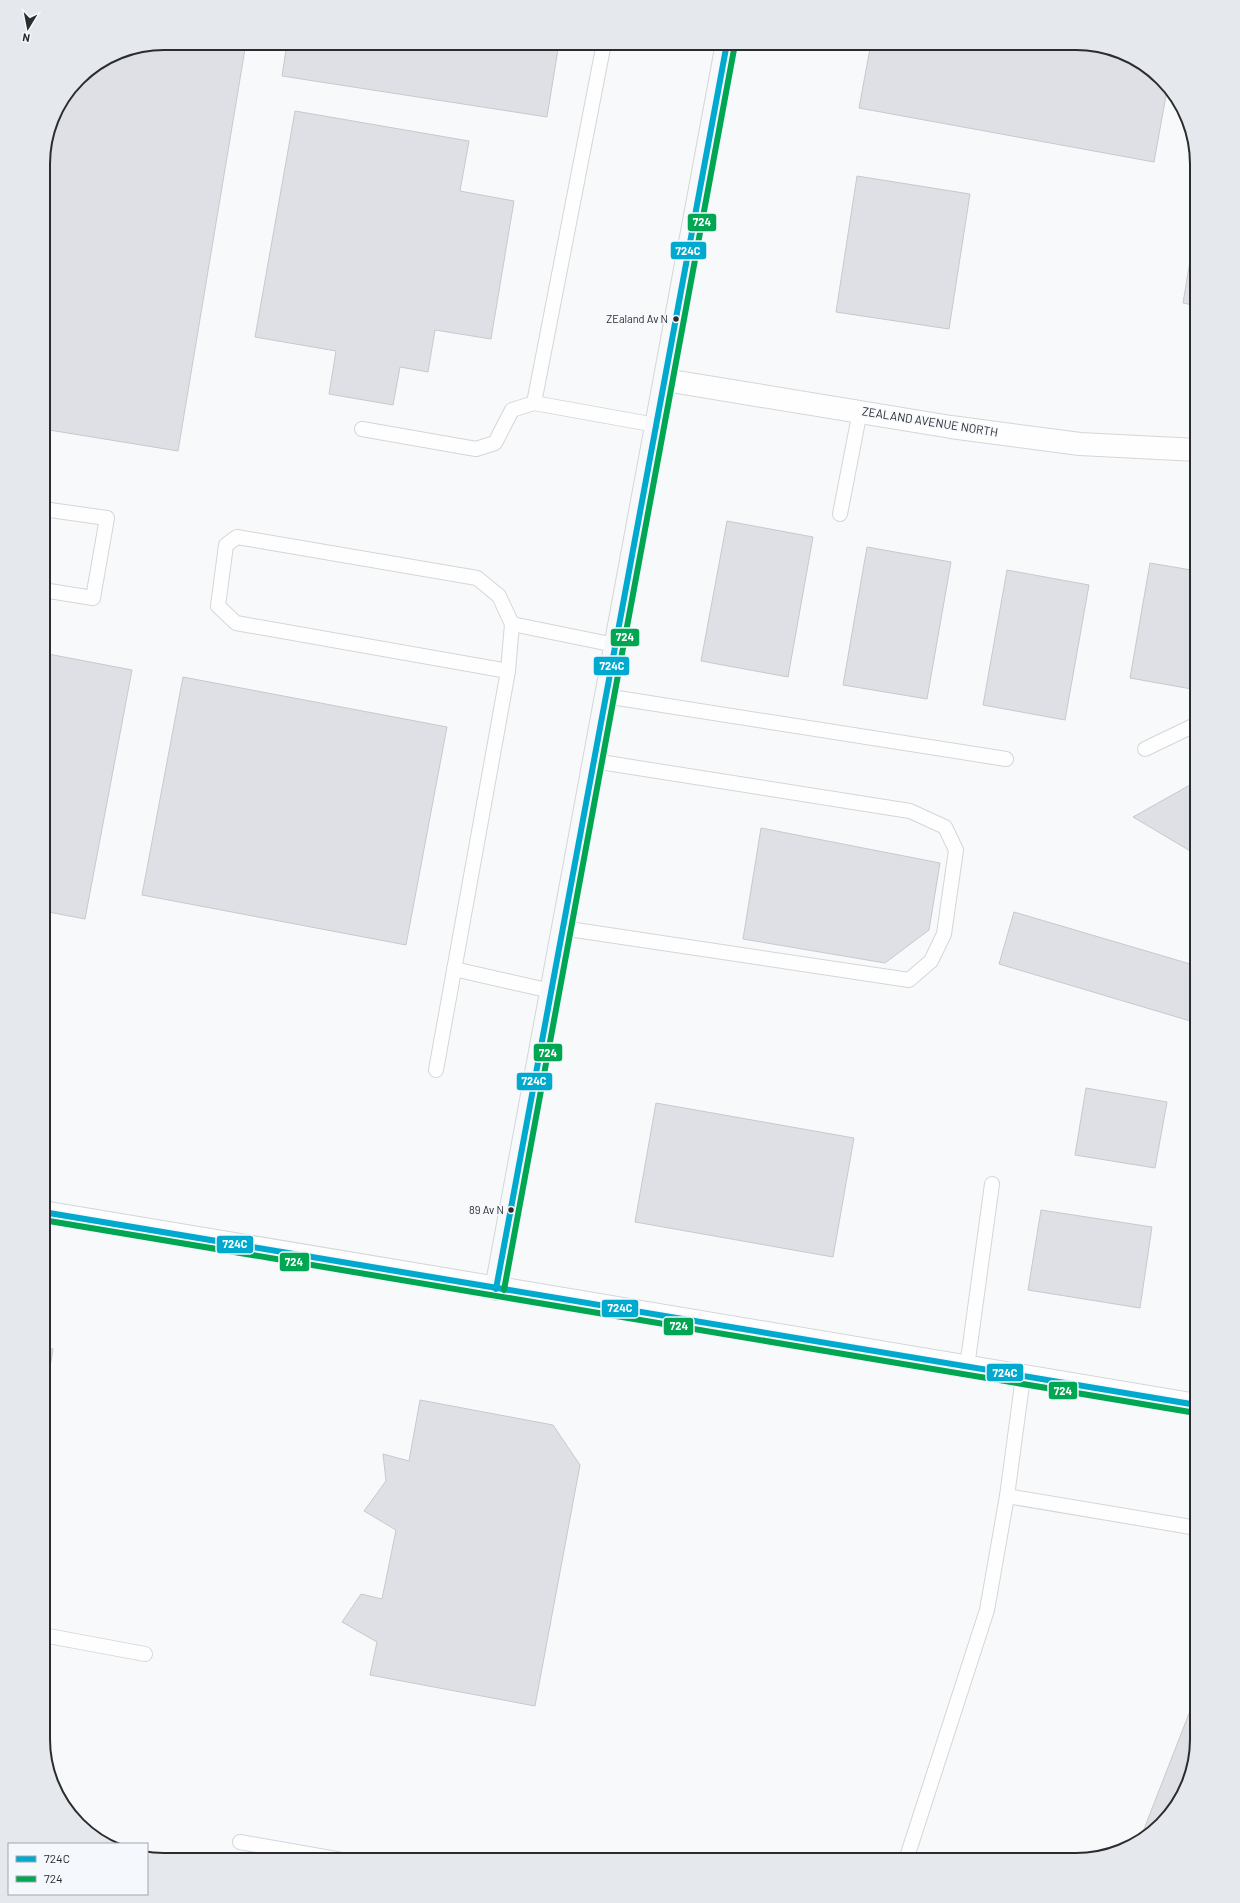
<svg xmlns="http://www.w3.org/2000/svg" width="1240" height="1903" font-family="Barlow,sans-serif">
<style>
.building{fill:#dfe0e6;stroke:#c8c9cb}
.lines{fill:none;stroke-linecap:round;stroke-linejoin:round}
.lane-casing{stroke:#d4d6d7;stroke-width:16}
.street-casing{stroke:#d4d6d7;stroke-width:24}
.secondary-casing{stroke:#d4d6d7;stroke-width:24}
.lane{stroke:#fefefe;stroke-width:14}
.street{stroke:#fefefe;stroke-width:22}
.secondary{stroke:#f7f9fb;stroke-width:22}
.bus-1-casing{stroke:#f5f8fd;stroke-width:9}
.bus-2-casing{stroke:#f5f8fd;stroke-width:9}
.bus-1{stroke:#00a9ce;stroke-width:6}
.bus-2{stroke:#00a651;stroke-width:6}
.bus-dot{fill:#2b2c2e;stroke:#f5f8fd;stroke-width:1.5}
.labels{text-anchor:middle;stroke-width:3;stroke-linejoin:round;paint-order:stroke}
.bus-label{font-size:11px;fill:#2b2c2e;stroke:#f5f8fd;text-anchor:end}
.street-label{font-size:12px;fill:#2b2c2e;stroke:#f5f8fd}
.rim{fill:none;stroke:#2b2c2e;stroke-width:2}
.line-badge{stroke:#f5f8fd;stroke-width:1.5}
.badge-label{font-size:11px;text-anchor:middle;font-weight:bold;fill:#fff}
</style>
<rect width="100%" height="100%" fill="#f7f9fb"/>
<g class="building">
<polygon points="164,43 246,43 178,451 43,429 43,156 52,117 79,78 118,52"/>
<polygon points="287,43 559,43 547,117 282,76"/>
<polygon points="871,43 1084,43 1137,59 1167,90 1154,162 859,108"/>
<polygon points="295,111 469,141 460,191 514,201 491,339 435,330 428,372 400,367 393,405 329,394 336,351 255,337"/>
<polygon points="857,176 970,194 949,329 836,312"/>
<polygon points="1197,219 1197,306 1183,303"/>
<polygon points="727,521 813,537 788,677 701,661"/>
<polygon points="867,547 951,562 927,699 843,685"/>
<polygon points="1150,563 1197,571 1197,690 1130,678"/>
<polygon points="1007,570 1089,585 1065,720 983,705"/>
<polygon points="43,653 132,670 85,919 43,911"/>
<polygon points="183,677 447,727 406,945 142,895"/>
<polygon points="1197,781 1197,855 1133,817"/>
<polygon points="761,828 940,863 929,930 885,963 743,939"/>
<polygon points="1014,912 1197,966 1197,1023 999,964"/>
<polygon points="1086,1088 1167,1102 1155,1168 1075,1155"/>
<polygon points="656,1103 854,1138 833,1257 635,1222"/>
<polygon points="1041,1210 1152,1227 1140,1308 1028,1290"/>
<polygon points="43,1347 53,1349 43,1411"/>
<polygon points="420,1400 553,1425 580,1465 535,1706 370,1675 377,1642 342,1622 361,1594 382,1599 396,1530 364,1511 386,1481 383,1454 409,1461"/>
<polygon points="1197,1693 1197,1739 1181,1800 1139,1842"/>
</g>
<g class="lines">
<defs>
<g id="lane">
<polyline points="534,403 604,43"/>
<polyline points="362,429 476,449 495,443 512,410 534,403 656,425"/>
<polyline points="840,514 860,411"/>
<polyline points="43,590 93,598 107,518 43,509"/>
<polyline points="508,671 236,623 218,606 226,545 237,537 477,578 499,596 512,624 615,645"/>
<polyline points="605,696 1006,759"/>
<polyline points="1145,749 1197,724"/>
<polyline points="562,928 909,980 931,961 944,934 956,850 945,827 910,811 594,761"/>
<polyline points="454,969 551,991"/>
<polyline points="436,1070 508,671 512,624"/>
<polyline points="967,1367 992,1184"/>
<polyline points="1007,1496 1197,1528"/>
<polyline points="43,1635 145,1654"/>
<polyline points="240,1842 342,1860"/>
<polyline points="906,1860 987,1610 1007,1496 1023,1377"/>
</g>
<g id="street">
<polyline points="665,380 951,427 1080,444 1197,450"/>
<polyline points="43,1212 1197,1405"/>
</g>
<polyline id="secondary" points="496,1289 727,43"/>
</defs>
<use href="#lane" class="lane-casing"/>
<use href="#street" class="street-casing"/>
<use href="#secondary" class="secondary-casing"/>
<use href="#lane" class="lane"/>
<use href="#street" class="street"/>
<use href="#secondary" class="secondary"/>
<defs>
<g id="bus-1">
<polyline points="43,1212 1197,1405"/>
<polyline points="496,1289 727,43"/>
</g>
<g id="bus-2">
<polyline points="43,1220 1196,1413"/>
<polyline points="504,1290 735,44"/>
</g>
</defs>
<use href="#bus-1" class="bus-1-casing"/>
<use href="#bus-2" class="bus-2-casing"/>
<use href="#bus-1" class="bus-1"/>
<use href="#bus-2" class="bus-2"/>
</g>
<g class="bus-dot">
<circle cx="676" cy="319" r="3.5"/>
<circle cx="511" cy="1210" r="3.5"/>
</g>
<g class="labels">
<g class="bus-label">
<text x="668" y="323">ZEaland Av N</text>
<text x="504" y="1214">89 Av N</text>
</g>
<g class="street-label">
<text transform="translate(930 422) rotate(9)" y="4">ZEALAND AVENUE NORTH</text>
</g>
</g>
<path d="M0 0H1240V1903H0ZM164 50H1076A114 114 0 0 1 1190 164V1739A114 114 0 0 1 1076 1853H164A114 114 0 0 1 50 1739V164A114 114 0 0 1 164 50Z" fill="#e5e8ec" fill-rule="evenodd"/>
<path class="rim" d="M164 50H1076A114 114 0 0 1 1190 164V1739A114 114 0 0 1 1076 1853H164A114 114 0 0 1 50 1739V164A114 114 0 0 1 164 50Z"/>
<g class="line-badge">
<rect x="687" y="213" width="30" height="19" rx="4" fill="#00a651"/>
<rect x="670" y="241" width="37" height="19" rx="4" fill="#00a9ce"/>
<rect x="610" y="628" width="30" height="19" rx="4" fill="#00a651"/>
<rect x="593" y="656" width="37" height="20" rx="4" fill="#00a9ce"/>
<rect x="533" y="1043" width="30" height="19" rx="4" fill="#00a651"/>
<rect x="516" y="1072" width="37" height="19" rx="4" fill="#00a9ce"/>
<rect x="216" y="1235" width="38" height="19" rx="4" fill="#00a9ce"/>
<rect x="279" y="1252" width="31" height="20" rx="4" fill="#00a651"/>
<rect x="601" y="1299" width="38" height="19" rx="4" fill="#00a9ce"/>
<rect x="663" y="1317" width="31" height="19" rx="4" fill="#00a651"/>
<rect x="986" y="1363" width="38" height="19" rx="4" fill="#00a9ce"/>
<rect x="1048" y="1381" width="30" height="19" rx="4" fill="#00a651"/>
</g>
<g class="badge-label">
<text x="702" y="226">724</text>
<text x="688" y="255">724C</text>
<text x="625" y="641">724</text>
<text x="612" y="670">724C</text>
<text x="548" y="1057">724</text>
<text x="534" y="1085">724C</text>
<text x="235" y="1248">724C</text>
<text x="294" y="1266">724</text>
<text x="620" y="1312">724C</text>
<text x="679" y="1330">724</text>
<text x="1005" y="1377">724C</text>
<text x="1063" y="1395">724</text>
</g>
<rect x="8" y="1843" width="140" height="52" fill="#f5f8fd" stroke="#a4a6aa"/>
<rect x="16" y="1856" width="20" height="6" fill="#00a9ce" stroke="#a4a6aa"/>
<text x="44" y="1863" font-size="12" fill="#2b2c2e">724C</text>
<rect x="16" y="1876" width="20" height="6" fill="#00a651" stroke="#a4a6aa"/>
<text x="44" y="1883" font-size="12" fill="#2b2c2e">724</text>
<g transform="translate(28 28) rotate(190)" stroke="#f5f8fd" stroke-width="3" paint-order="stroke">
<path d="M0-3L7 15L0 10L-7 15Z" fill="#2b2c2e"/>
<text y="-6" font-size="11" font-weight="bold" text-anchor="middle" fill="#2b2c2e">N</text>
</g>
</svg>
